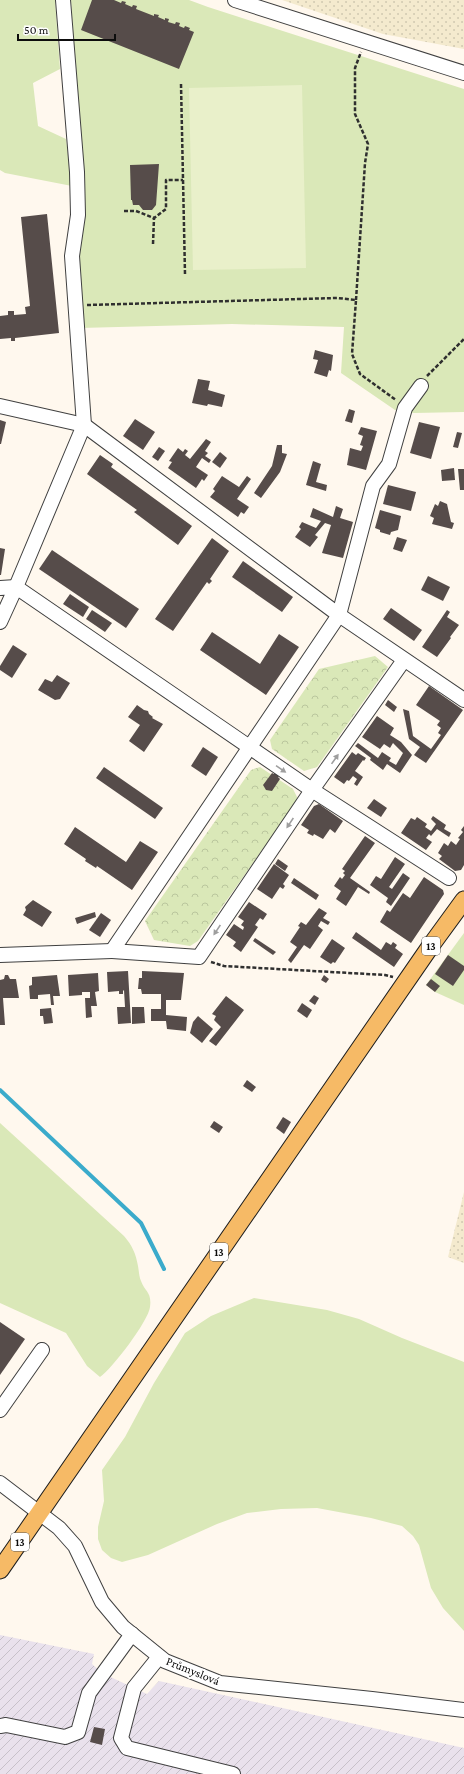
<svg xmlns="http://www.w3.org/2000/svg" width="464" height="1774" font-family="'Crimson Pro',serif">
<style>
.industrial{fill:url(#industrial-furrows)}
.farmland{fill:url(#farmland-dots)}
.grass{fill:#dae8b8}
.park{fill:url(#park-crowns)}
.pitch{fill:#e9f0ca}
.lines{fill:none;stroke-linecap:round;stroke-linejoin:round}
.stream{stroke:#3babcb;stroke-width:4}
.building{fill:#564c4a}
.minor-casing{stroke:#404040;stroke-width:16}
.major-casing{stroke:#1e1e1e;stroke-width:19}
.path{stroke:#2f2f2f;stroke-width:2.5;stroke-dasharray:4 2;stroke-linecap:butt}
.minor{stroke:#fff;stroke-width:14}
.major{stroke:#f6ba66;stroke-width:17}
.oneway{fill:#9e9e9e}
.labels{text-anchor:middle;stroke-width:4;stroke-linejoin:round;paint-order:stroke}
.shield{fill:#fff;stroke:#565656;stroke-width:1}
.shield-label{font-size:11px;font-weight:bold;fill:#0d0d0d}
.street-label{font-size:12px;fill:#0d0d0d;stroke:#fff}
</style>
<defs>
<pattern id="industrial-furrows" width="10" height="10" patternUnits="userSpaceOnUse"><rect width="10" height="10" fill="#e9e1ec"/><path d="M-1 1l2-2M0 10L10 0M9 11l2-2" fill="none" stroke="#c7c0c9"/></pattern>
<pattern id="farmland-dots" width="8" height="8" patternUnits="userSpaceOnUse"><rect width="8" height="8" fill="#f4eace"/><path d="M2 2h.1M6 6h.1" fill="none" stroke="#d0c8b0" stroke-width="1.8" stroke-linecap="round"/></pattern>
<pattern id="park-crowns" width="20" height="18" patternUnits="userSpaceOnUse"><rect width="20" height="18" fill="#dae8b8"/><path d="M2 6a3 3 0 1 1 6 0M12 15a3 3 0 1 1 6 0" fill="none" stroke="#bac69d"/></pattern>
</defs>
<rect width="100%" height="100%" fill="#fff8ee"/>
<polygon class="industrial" points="0,1635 94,1654 92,1664 102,1673 147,1694 159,1681 464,1748 464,1774 0,1774"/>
<g class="farmland">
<polygon points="282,0 464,0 464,49 383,34"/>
<polygon points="464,1192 464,1263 448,1257"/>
</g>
<g class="grass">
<polygon points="0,0 55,0 60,69 33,83 38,126 66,139 72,186 5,173 0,170"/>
<polygon points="71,0 189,0 208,7 464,89 464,412 414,413 395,410 341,373 344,327 232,324 80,328 79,256 84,220"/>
<polygon points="464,933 464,1005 435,992 426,985"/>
<path d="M0,1123L124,1236C132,1245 136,1254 138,1266C139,1271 139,1277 141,1281C145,1292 152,1292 150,1307C149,1320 112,1369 100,1377L87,1366L66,1333L0,1303Z"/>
<polygon points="254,1298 327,1310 359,1319 402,1338 464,1362 464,1631 443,1608 431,1588 419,1545 413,1536 402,1526 371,1518 317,1508 281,1509 247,1513 217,1524 148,1555 122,1562 111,1558 102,1550 98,1539 98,1527 104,1501 102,1470 125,1437 154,1383 185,1333 211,1316"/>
</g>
<g class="park">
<polygon points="375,656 388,667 317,767 304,771 272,749 270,740 319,669"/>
<polygon points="260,767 293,789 298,799 198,941 190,946 154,940 145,921 251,770"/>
</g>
<polygon class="pitch" points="302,85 306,268 193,270 189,88"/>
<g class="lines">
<polyline class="stream" points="0,1090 141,1223 164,1269"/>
</g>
<g class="building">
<polygon points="92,0 114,0 121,3 122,1 126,2 125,4 132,7 133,5 137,6 136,9 154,16 154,14 159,15 158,17 165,20 165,18 169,19 168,22 175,24 176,22 180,23 179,26 184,28 185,26 190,28 189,30 194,32 179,69 81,30"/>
<polygon points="159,164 156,205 152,210 143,210 139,205 133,205 132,200 131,200 130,165"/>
<polygon points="47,214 59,333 15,338 15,341 11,341 11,338 0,339 0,316 8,315 8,311 14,311 14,315 26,314 25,307 30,306 21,217"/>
<polygon points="315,350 333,355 331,371 329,370 327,377 314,373 318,360 313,359"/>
<polygon points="198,379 210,381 208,390 225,395 222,407 208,404 207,406 192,403"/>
<polygon points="349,409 355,411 352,423 345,421"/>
<polygon points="135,419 155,432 143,450 123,436"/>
<polygon points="0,420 6,422 1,444 0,444"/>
<polygon points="419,422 440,427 431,459 410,453"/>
<polygon points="361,427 377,431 366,470 347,465 350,448 361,451 363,446 360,445 363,436 358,434"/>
<polygon points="457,432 462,433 458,448 453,447"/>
<polygon points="206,439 211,442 205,451 208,453 205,456 211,460 209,463 202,458 196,467 208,475 204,481 202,479 196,488 168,468 172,462 169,461 178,448 183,452 185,449 188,451 185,455 190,459"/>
<polygon points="277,445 282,445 282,453 287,454 280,472 261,498 254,493 272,466"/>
<polygon points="159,447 165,451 158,461 152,457"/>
<polygon points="220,452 227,458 220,468 212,462"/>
<polygon points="100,455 113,464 111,467 192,526 178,545 134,512 137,510 87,474"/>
<polygon points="313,461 321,464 316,482 327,485 326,491 306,485"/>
<polygon points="454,468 455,480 442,481 441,470"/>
<polygon points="458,469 464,469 464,490 460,490"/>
<polygon points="222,476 239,487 247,476 251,479 237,499 249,507 244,514 241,512 238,517 210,497 215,491 213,489"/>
<polygon points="388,485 416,492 411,511 383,504"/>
<polygon points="440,501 447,504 451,522 454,523 452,529 432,524 434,518 430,516 435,504 438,506"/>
<polygon points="336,506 343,509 340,518 353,522 343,558 322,553 331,525 325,523 315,535 318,537 310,547 295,537 301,529 299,527 302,522 316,528 321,521 310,517 313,508 333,517"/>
<polygon points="380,510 401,516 398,530 391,532 390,535 380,532 380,530 375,528"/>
<polygon points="397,537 407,540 402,552 393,549"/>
<polygon points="212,538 229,551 210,579 212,581 209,584 207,582 173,631 155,619"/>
<polygon points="0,548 5,549 1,575 0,575"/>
<polygon points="52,550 139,609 126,628 39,569"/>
<polygon points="243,561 293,597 282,612 232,577"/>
<polygon points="428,576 450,587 443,601 421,590"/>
<polygon points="70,594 89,607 83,617 63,604"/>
<polygon points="391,608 422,630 414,641 383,619"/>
<polygon points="92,610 112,623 105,632 86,619"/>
<polygon points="447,610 450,612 447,617 459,625 450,637 451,638 437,657 422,647"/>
<polygon points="212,632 260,664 279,634 299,647 266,695 200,650"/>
<polygon points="13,645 27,654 12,678 0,670 0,666"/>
<polygon points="57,675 70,683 60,699 55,700 38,690 45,679 52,682"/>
<polygon points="429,686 463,710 426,763 414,755 420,747 409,739 403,709 409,711 413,736 431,749 441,735 438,733 441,728 437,725 440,721 416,705"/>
<polygon points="388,700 397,707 394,712 385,705"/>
<polygon points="137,705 144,710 148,711 149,714 153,717 152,718 163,724 144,752 129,741 140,725 128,717"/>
<polygon points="377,716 394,728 390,735 401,742 412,755 400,773 387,764 383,770 370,760 371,758 355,746 358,743 378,758 382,752 391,758 389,761 396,765 403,753 393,743 390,748 384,744 380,749 362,737"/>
<polygon points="203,747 218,757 206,776 191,766"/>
<polygon points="352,752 356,755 358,753 366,758 364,761 363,760 355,771 363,777 357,786 354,784 357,779 353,776 349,781 347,780 344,784 334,777"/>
<polygon points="104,767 163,808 155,819 96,778"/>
<polygon points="276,772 280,775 278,777 280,779 272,791 266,790 263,785 272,773 274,774"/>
<polygon points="374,799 387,808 381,817 367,808"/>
<polygon points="319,804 343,821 335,833 330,829 323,839 314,834 313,836 307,833 309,830 301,825 314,806"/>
<polygon points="433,816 446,825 444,829 451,833 449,837 437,829 431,836 429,834 426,838 432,842 426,850 401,833 411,818 415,820 417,817 427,824 425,827 431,831 436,824 431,819"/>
<polygon points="464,826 464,865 461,870 455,871 439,859 442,856 438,853 444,843 448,846 451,841 456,845 460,839 458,838 463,832 461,830"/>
<polygon points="75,827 126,862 140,841 158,852 132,890 97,866 96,868 85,861 86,859 64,844"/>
<polygon points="365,836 375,843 350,878 370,892 369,894 358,887 346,906 336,899 341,891 334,886 340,877 342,879 345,875 343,873 345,871 342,869"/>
<polygon points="395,857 405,864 389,887 392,889 403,873 410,878 391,906 386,902 388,898 370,885 376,876 381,879"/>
<polygon points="278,859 288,866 285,871 275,864"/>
<polygon points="274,864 289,875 283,884 285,886 283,889 280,887 272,899 257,889"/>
<polygon points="424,877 443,890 444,894 411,943 380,922 387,910 390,912 403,893 410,898"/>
<polygon points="294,878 319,895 316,900 291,883"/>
<polygon points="33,900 52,912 42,927 23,915 26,910 25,907"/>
<polygon points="249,902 267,914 263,920 260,918 255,925 258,927 241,952 233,946 236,942 226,935 234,924 243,930 244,927 241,925 244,921 238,917"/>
<polygon points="319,908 327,913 323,918 330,922 328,925 321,921 318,926 323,930 310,949 304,945 291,963 288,960 297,947 290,942 300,927 298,926 301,922 306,925"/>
<polygon points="95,912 96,917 77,924 75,918"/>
<polygon points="101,913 111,920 100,937 89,930"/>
<polygon points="356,932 381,950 386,942 391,945 393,942 397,945 395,948 403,954 394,967 352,938"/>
<polygon points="255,938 276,952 273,955 253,941"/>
<polygon points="332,939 345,948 335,963 333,962 331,964 320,957"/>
<polygon points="448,955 464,966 464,970 453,986 435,974"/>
<polygon points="128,971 131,1023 118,1024 117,1007 125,1007 124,990 123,991 123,994 119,994 119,991 108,992 107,972"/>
<polygon points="142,971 184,973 181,1000 166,1000 166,1015 187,1017 186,1031 167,1029 166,1021 151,1021 151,1009 161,1009 161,994 142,994 141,989 138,989 139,978 142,978"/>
<polygon points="98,973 99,991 95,992 97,1006 91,1006 92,1017 86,1018 85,998 90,998 90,992 82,992 82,995 69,996 68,975"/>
<polygon points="5,975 8,975 10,979 16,979 19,998 3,998 5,1025 0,1025 0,980 4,979"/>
<polygon points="57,975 60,996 53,996 54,1005 51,1005 50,994 38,995 38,999 30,999 29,986 32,985 32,977"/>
<polygon points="324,975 329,979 326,983 321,980"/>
<polygon points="431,979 440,986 435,992 426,985"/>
<polygon points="314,995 319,998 315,1005 309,1001"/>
<polygon points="226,996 244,1010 216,1046 209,1041 221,1027 214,1020 216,1016 212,1014"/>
<polygon points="302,1003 312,1010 307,1018 297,1011"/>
<polygon points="132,1007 144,1007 145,1023 132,1024"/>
<polygon points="51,1008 53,1023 44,1024 43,1016 40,1016 40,1009"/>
<polygon points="198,1016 213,1029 202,1043 190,1033 193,1022"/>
<polygon points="247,1080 256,1087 252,1092 243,1086"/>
<polygon points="283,1117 291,1122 284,1134 276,1128"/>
<polygon points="214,1121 223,1127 219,1133 210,1127"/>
<polygon points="0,1322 25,1339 0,1375"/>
<polygon points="94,1727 105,1729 102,1745 90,1742"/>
</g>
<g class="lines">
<defs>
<g id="minor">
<polyline points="63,0 77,172 78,215 72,256 84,425 16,587 312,790 449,878"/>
<polyline points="235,0 464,73"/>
<polyline points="0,406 84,425 339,615 464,700"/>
<polyline points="0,588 16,587 0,622"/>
<polyline points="404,660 312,790 199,957 112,951 339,615 373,486 389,464 405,408 421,386"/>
<polyline points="0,955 112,951"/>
<polyline points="0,1410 42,1350"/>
<polyline points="0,1483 59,1528 75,1546 102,1602 123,1627 165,1661 220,1683 372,1699 464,1710"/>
<polyline points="159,1657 134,1688 121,1738 127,1748 233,1774"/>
<polyline points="0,1726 6,1725 65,1737 78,1732 89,1693 132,1634"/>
</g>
<polyline id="major" points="0,1570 432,944 464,900"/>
</defs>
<use href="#minor" class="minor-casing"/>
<use href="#major" class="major-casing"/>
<g class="path">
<polyline points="181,84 185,274"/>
<polyline points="124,211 136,211 154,218 166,209 166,180 183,180"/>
<polyline points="153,244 154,218"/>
<polyline points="356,300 365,163 368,144 355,114 355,68 361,52"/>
<polyline points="87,305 337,298 356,300 352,354 360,374 396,400"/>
<polyline points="427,376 464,339"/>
<polyline points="211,962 224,966 385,975 393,977"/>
</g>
<use href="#minor" class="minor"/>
<use href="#major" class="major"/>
</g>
<defs><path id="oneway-solid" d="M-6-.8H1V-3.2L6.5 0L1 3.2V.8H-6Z"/></defs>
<g class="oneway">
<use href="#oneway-solid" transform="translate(335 759) rotate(-55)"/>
<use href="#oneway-solid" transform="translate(281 769) rotate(34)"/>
<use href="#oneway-solid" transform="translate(290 823) rotate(124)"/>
<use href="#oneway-solid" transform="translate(217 930) rotate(124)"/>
</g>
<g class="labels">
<g class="shield">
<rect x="422" y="937" width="18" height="18" rx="3"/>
<rect x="210" y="1243" width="18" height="18" rx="3"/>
<rect x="11" y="1533" width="18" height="18" rx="3"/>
</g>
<g class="shield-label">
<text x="431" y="950">13</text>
<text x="219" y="1256">13</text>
<text x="20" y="1546">13</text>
</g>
<g class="street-label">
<text transform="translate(193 1671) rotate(22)" y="4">Průmyslová</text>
</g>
</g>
<path d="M18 34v6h97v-6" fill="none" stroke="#0d0d0d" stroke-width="2"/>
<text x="24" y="34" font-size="12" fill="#0d0d0d" stroke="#ffffff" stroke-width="3" paint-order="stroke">50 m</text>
</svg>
